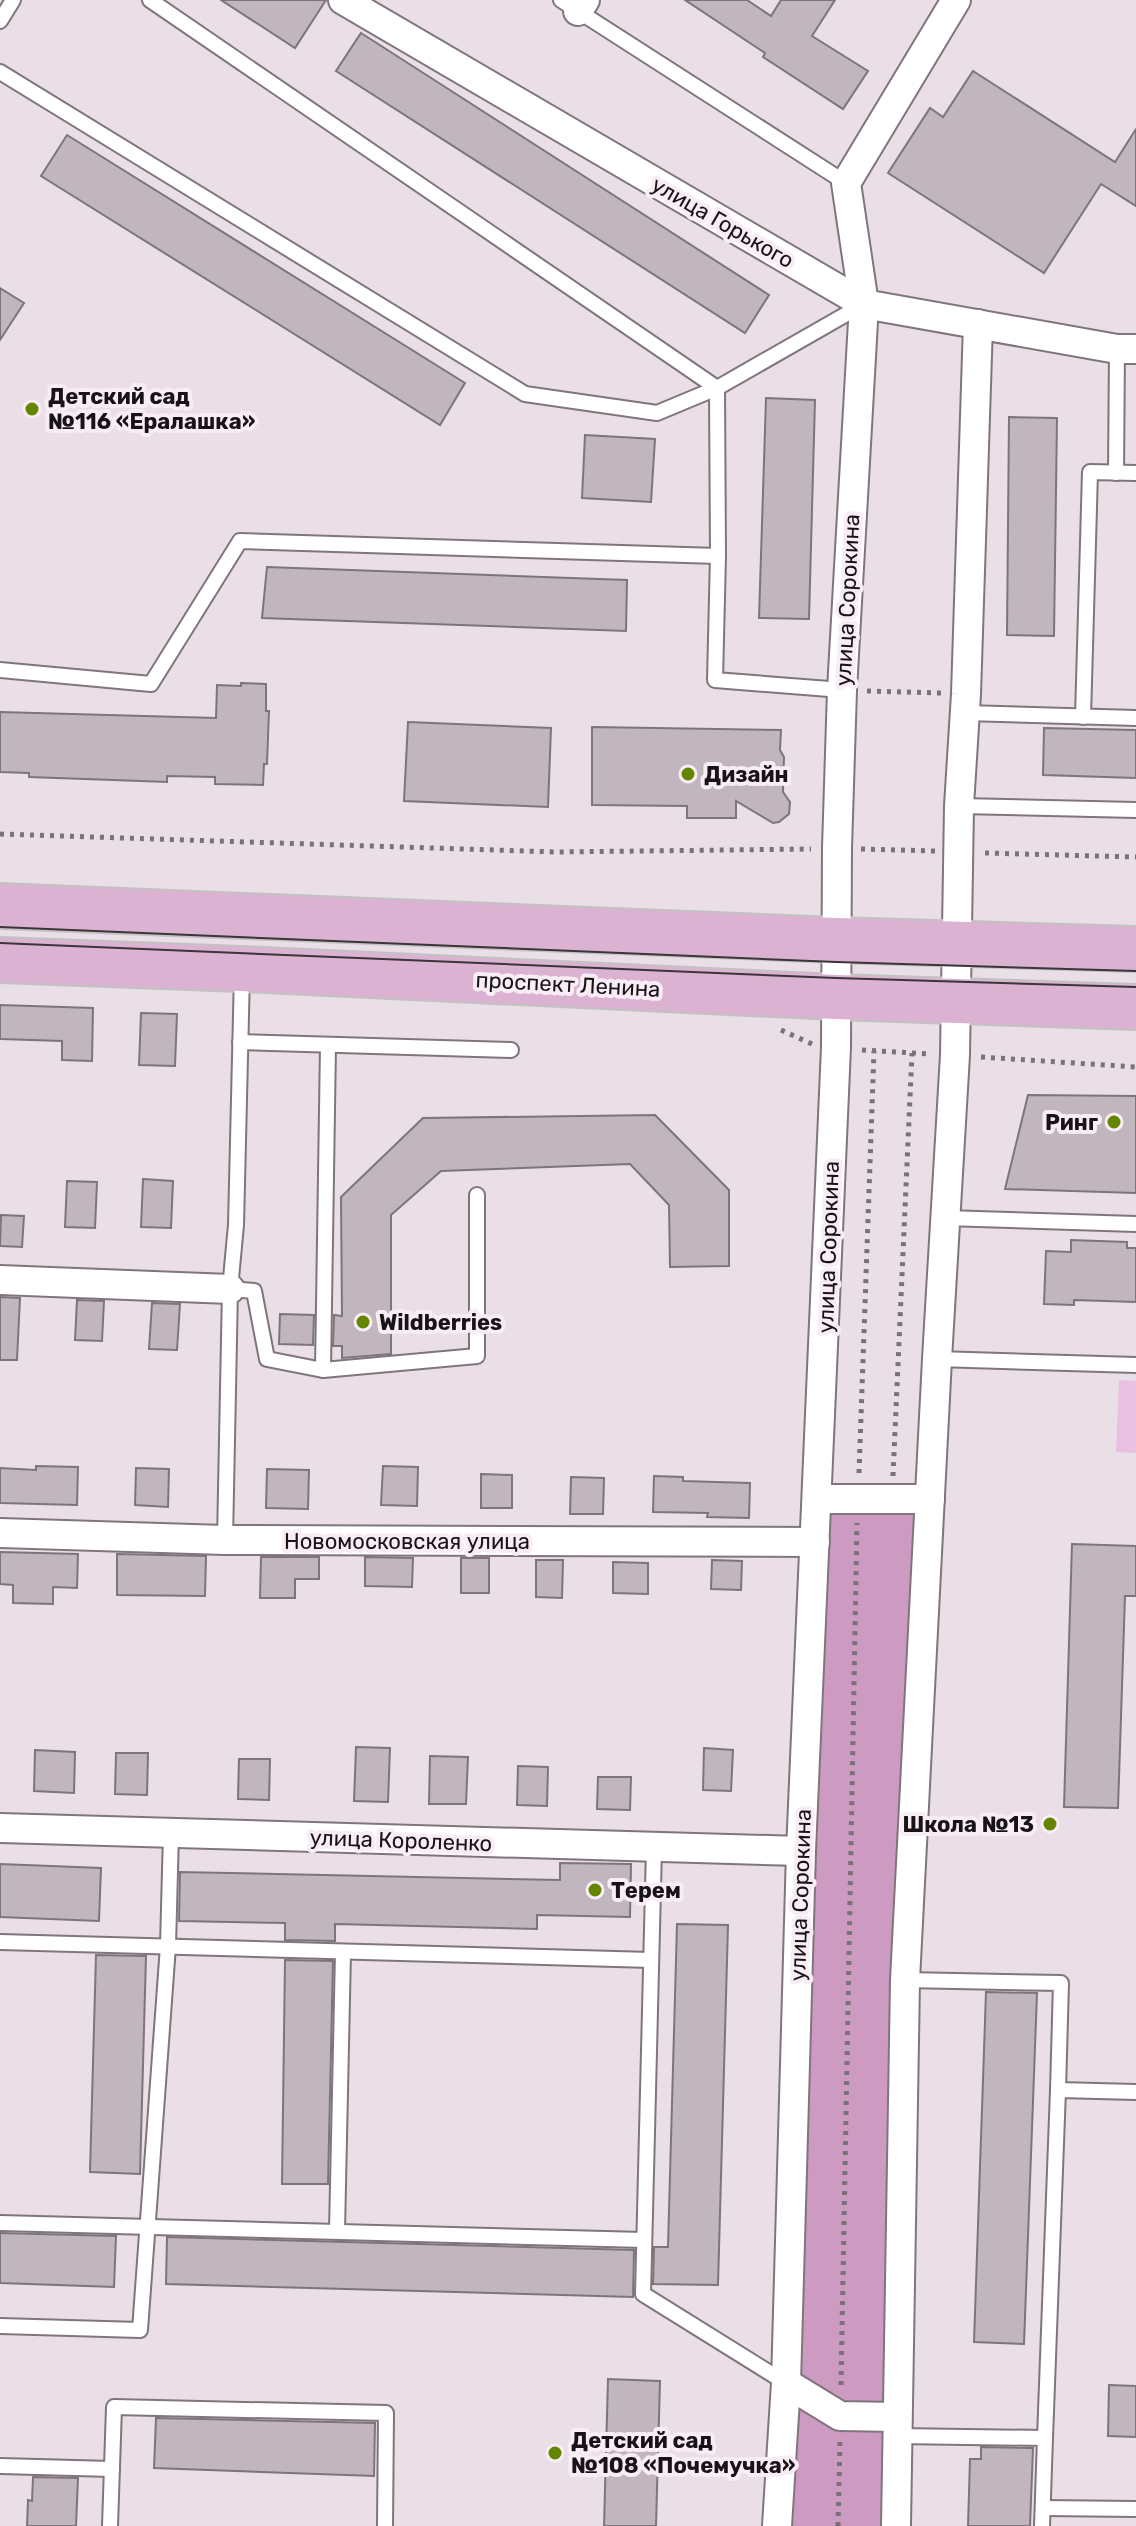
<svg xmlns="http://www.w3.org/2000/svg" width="1136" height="2526" font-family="Rubik,sans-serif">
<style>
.green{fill:#e9c0df}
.forest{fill:#cd9ac1}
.building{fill:#c1b6be;stroke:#7e747c;stroke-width:2}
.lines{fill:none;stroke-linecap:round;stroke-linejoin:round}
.service-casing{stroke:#80757d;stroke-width:18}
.minor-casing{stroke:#80757d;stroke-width:32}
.primary-casing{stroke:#c3c2c2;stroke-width:48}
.path{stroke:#7a7278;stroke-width:5;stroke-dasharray:4 6;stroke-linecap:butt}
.service{stroke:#fff;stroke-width:14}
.minor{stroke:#fff;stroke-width:28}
.primary{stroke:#dcb2d2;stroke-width:44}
.tram{stroke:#3a3539;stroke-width:2}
.poi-dot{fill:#648500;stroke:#f8ecf5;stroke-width:3}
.labels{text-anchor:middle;stroke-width:8;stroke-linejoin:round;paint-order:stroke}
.street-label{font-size:22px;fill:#171316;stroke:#f8ecf5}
.poi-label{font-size:22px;font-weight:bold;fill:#171316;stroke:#f8ecf5;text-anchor:start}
</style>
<rect width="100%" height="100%" fill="#ebdfe7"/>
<polygon class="green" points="1119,1380 1136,1381 1136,1453 1116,1452"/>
<polygon class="forest" points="817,1499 930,1499 896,2526 777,2526"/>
<g class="building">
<polygon points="221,0 326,0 295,48"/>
<polygon points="685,0 747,0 771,16 781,0 835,0 812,36 868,71 843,109 763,57 765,53"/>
<polygon points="361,33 769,295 745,333 336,71"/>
<polygon points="973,71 1115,162 1136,129 1136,206 1101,184 1044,273 888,173 930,108 943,117"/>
<polygon points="67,135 465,383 440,425 41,176"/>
<polygon points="0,288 24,303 0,340"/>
<polygon points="766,398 815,400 809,619 759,618"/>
<polygon points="1009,417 1057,418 1054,636 1007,635"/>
<polygon points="585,435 655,439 651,502 582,498"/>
<polygon points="267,567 627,580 626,631 262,618"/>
<polygon points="241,683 266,684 266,711 269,711 267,764 264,764 263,785 215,784 215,777 167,776 167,782 113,780 29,777 29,773 0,772 0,712 216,718 217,685 241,686"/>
<polygon points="408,722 551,728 548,807 404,801"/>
<polygon points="592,727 781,730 780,750 784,757 783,792 790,802 789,814 779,822 773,823 736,801 736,818 687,818 687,806 592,805"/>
<polygon points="1044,728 1136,730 1136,778 1043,775"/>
<polygon points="0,1005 93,1008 92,1061 62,1060 62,1041 0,1039"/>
<polygon points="141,1013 177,1014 175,1066 139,1065"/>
<polygon points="1028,1095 1136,1096 1136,1193 1005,1189"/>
<polygon points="655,1115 729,1190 729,1266 670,1267 669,1205 630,1164 441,1171 391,1215 391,1354 342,1358 342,1346 333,1346 334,1315 342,1316 341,1197 423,1118"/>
<polygon points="143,1179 173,1181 171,1228 141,1227"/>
<polygon points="67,1181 97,1182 95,1228 65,1227"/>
<polygon points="1,1215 24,1216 22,1247 0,1246"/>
<polygon points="1071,1240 1127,1242 1127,1248 1136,1248 1136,1302 1074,1300 1074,1305 1044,1304 1046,1251 1071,1252"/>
<polygon points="0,1297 20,1298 17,1360 0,1360"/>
<polygon points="77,1300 104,1301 102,1341 75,1340"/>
<polygon points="152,1303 180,1304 177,1350 149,1349"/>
<polygon points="280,1314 314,1315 313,1345 279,1344"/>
<polygon points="36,1466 78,1467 77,1505 0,1503 0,1468 36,1470"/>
<polygon points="383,1466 418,1467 417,1506 381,1505"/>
<polygon points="136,1468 169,1469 168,1507 135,1505"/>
<polygon points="267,1469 309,1470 308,1509 266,1508"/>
<polygon points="481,1474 512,1475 512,1508 481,1508"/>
<polygon points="654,1476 683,1477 683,1481 750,1483 749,1518 707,1517 708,1513 653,1512"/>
<polygon points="571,1477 604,1478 603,1514 570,1514"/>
<polygon points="1072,1544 1136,1546 1136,1596 1125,1596 1118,1808 1064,1807"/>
<polygon points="0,1552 78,1554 77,1588 53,1587 53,1604 13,1603 13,1585 0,1584"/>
<polygon points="117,1554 206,1556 205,1596 117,1595"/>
<polygon points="261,1557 319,1557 319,1579 295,1579 295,1598 260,1598"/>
<polygon points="365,1557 413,1558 412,1587 365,1586"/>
<rect x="461" y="1558" width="28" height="35"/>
<polygon points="536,1560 563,1560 562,1598 536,1597"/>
<polygon points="712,1560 742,1561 741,1590 711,1589"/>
<polygon points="613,1562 648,1563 648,1594 613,1593"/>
<polygon points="356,1747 390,1748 388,1802 354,1801"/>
<polygon points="704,1748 733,1750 731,1791 703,1790"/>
<polygon points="35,1750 75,1752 74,1793 34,1791"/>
<polygon points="116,1753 148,1753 147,1795 115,1794"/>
<polygon points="430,1756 468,1757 466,1804 429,1804"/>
<polygon points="239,1759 270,1759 269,1800 238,1799"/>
<polygon points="518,1766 548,1767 547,1806 517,1805"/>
<polygon points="598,1777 631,1777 630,1810 597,1809"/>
<polygon points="560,1863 631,1864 630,1917 537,1915 537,1929 335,1924 335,1941 285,1940 285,1923 179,1921 180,1872 560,1880"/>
<polygon points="0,1864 101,1868 99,1921 0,1917"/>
<polygon points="677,1924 728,1925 718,2285 653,2284 654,2247 668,2247"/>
<polygon points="96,1955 146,1956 140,2174 90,2172"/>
<polygon points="285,1960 333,1961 328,2184 282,2184"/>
<polygon points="986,1992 1037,1993 1024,2344 974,2342"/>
<polygon points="0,2233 116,2236 114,2287 0,2283"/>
<polygon points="167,2237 634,2250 633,2297 166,2284"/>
<polygon points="608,2379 660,2381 656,2526 604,2526"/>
<polygon points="1109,2385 1136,2386 1136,2437 1108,2436"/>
<polygon points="156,2418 375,2423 374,2476 154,2468"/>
<polygon points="981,2447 1033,2448 1030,2526 968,2526 970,2459 981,2459"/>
<polygon points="33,2477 78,2478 76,2526 27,2526 28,2500 32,2501"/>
</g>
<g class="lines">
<defs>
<g id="service">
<polyline points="150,0 717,388 718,556 715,680 842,690"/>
<polyline points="561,0 846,183"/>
<polyline points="0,21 13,0"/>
<polyline points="0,72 525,394 657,413 717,388 864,304"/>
<polyline points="1116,473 1117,349"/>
<polyline points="0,670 151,684 240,541 718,556"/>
<polyline points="965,713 1136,718"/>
<polyline points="1083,717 1090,472 1136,473"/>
<polyline points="959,806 1136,810"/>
<polyline points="240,1042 511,1050"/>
<polyline points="945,1218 1136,1224"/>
<polyline points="230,1289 254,1291 267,1359 323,1370 477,1356 477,1195"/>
<polyline points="937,1359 1136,1365"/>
<polyline points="323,1370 328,1045"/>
<polyline points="225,1540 230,1289 236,1225 242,973"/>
<polyline points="654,1848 643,2294 786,2383"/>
<polyline points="0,1942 651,1960"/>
<polyline points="905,1980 1061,1983 1058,2090 1136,2092"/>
<polyline points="0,2223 644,2240"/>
<polyline points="337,2231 343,1952"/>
<polyline points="0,2326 140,2330 168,1946 171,1833"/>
<polyline points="897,2436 1045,2438 1042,2526"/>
<polyline points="1045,2438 1058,2090"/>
<polyline points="0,2466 112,2469"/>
<polyline points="1043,2508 1136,2509"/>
<polyline points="110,2526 114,2407 386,2413 385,2526"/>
</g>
<g id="minor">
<polyline points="343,0 864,304 1117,349 1136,349"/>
<polyline points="578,11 585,0"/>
<polyline points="0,1280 230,1289"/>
<polyline points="817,1499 930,1499"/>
<polyline points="0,1533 225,1540 815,1542"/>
<polyline points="0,1828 801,1851"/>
<polyline points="786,2383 840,2416 897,2417"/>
<polyline points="777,2526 786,2383 801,1851 836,1047 837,848 842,690 864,304 846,183 956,0"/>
<polyline points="896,2526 905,1980 937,1359 955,1055 959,806 966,694 978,324"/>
</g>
<g id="primary">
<polyline points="0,906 836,940 1136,949"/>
<polyline points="0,960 242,969 836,997 1136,1007"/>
</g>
</defs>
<use href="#service" class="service-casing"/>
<use href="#minor" class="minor-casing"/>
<use href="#primary" class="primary-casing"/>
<g class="path">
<polyline points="867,691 941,693"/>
<polyline points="0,834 556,852 811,849"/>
<polyline points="861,849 935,851"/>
<polyline points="985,853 1136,857"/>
<polyline points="781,1030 812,1044"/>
<polyline points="862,1050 931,1054"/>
<polyline points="981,1057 1136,1067"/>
<polyline points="859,1473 874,1051"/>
<polyline points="893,1476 912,1053"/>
<polyline points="841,2385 857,1523"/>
<polyline points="838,2526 840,2439"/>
</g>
<use href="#service" class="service"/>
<use href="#minor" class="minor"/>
<use href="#primary" class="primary"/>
<g class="tram">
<polyline points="0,927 836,962 1136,971"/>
<polyline points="0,943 836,978 1136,987"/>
</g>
</g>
<g class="poi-dot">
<circle cx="32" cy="409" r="8"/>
<circle cx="688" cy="774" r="8"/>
<circle cx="1114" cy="1122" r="8"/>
<circle cx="363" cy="1322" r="8"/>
<circle cx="1050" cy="1824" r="8"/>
<circle cx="595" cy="1890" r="8"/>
<circle cx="555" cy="2453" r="8"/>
</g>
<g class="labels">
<g class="street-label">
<text transform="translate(723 222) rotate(30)" y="8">улица Горького</text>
<text transform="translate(847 600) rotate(-87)" y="8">улица Сорокина</text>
<text transform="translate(568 984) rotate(3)" y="8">проспект Ленина</text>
<text transform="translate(828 1247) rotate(-88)" y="8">улица Сорокина</text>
<text x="407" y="1549">Новомосковская улица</text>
<text transform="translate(401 1840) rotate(2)" y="8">улица Короленко</text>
<text transform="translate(800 1895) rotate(-88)" y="8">улица Сорокина</text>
</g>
<g class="poi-label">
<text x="48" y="404">Детский сад<tspan x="48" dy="25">№116 «Ералашка»</tspan></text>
<text x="704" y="782">Дизайн</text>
<text x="1098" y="1130" text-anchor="end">Ринг</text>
<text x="379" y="1330">Wildberries</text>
<text x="1034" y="1832" text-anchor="end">Школа №13</text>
<text x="611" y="1898">Терем</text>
<text x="571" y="2448">Детский сад<tspan x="571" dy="25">№108 «Почемучка»</tspan></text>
</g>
</g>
</svg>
